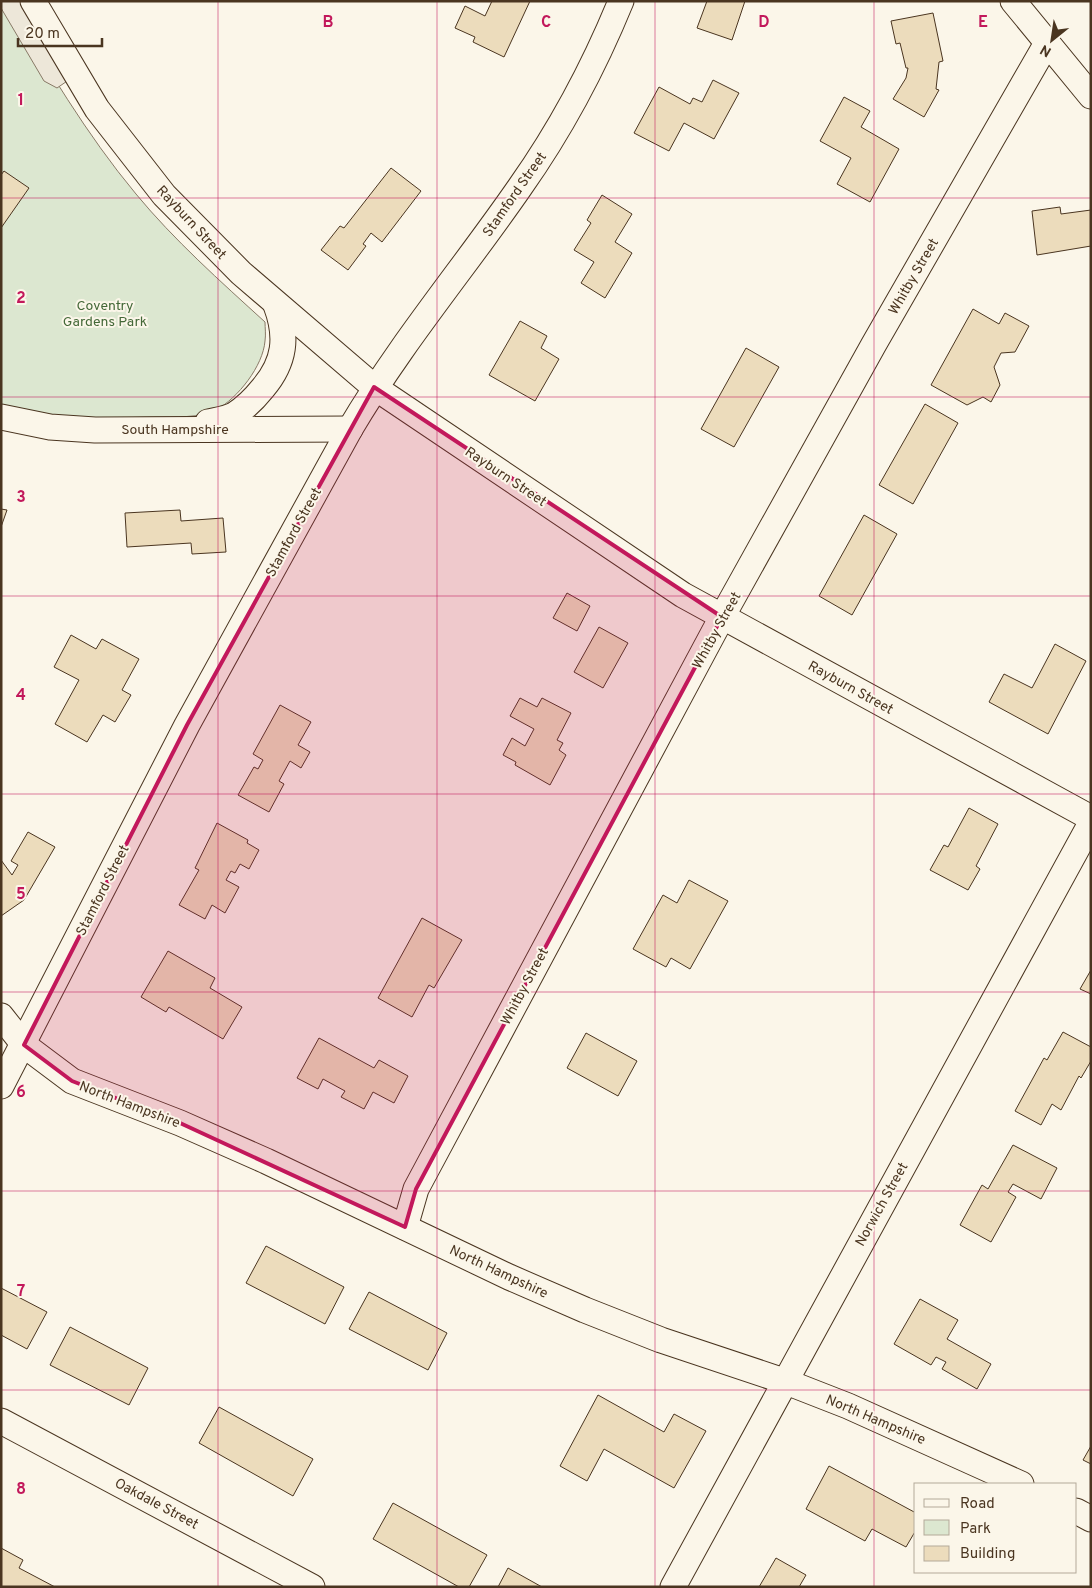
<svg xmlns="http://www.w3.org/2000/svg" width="1092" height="1588" font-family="Overpass,sans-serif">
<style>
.green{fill:#dce7d0;stroke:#887966}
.parking{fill:#ede7d9;stroke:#887966}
.building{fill:#ecdcbc;stroke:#4a3520}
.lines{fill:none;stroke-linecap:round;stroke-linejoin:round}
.street-casing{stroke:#4a3520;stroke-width:27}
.street{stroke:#fbf6e9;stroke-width:25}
.marked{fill:#c2185b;fill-opacity:0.2;stroke:#c2185b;stroke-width:4;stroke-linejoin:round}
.grid{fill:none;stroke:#c2185b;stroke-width:1;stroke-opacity:0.55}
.labels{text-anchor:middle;stroke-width:4;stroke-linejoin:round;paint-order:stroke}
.street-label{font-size:14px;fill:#4a3520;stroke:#fbf6e9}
.park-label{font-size:14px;fill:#436837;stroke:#fbf6e9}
.grid-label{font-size:16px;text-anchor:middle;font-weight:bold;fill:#c2185b;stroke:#fbf6e9;stroke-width:4;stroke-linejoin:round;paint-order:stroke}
</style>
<rect width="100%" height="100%" fill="#fbf6e9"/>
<path class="green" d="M1,1H7C47,67 86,134 136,194C174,240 220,281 265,322C265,328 266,334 265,341C263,366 238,398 216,410C202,418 172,417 156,417C105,418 50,421 1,404Z"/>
<polygon class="parking" points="1,1 33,1 76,75 57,88 44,81 1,8"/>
<g class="building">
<polygon points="492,1 530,1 504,57 473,42 475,37 455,28 465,6 485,16"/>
<polygon points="707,1 745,1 732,40 697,28"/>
<polygon points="933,13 943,61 939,62 936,89 939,90 924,117 893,99 906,78 908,68 906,68 900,43 896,44 891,21"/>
<polygon points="713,80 739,93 714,139 684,123 669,151 634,133 659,87 690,104 693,98 702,102"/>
<polygon points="844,97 870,111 861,127 899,149 870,202 837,184 851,158 820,141"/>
<polygon points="391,168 421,191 382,242 371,233 363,244 366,246 348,270 321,250 340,226 344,228"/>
<polygon points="4,171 29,188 1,228 1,175"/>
<polygon points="602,195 632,214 615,242 632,253 605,298 581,283 594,262 574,250 591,223 587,220"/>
<polygon points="1060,207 1061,214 1091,210 1091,246 1037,255 1032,211"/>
<polygon points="973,309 999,324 1005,313 1029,326 1015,352 1001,353 994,367 1000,385 991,402 983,397 967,405 931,385"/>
<polygon points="520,321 547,336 541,348 559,359 535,401 489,375"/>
<polygon points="746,348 779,367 734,447 701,429"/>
<polygon points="925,404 958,423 913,504 879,485"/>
<polygon points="1,509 7,510 1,527"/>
<polygon points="180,510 181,521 223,518 226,552 192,554 191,543 127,547 125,513"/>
<polygon points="864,515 897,534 852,615 819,596"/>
<polygon points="567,593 590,606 577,631 553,618"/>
<polygon points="599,627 628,643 603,688 574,672"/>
<polygon points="71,635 96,649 102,639 139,659 122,690 131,695 115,722 103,715 87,742 55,724 79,680 54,667"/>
<polygon points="1055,644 1086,661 1048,734 989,702 1004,674 1032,688"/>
<polygon points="520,698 537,707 542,698 571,713 557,740 563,743 559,750 566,755 550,785 515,765 516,762 503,755 512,738 525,746 534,729 510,716"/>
<polygon points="280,705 311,722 298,745 310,752 301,768 290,761 279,781 284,784 269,812 238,795 254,767 258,769 263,760 253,754"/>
<polygon points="969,808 998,824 976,866 980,869 968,890 930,870 944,845 948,847"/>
<polygon points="217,823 248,840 247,843 259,850 249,869 240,864 235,873 231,871 226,880 239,887 225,913 212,905 205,919 179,905 199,870 195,868"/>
<polygon points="28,832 55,847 24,900 1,916 1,860 12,875 18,865 11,861"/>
<polygon points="689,880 728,901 690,969 671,958 666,967 633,949 663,895 677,903"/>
<polygon points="422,918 462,940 434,988 429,985 412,1017 378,998"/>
<polygon points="168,951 215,978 210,988 242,1007 223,1039 169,1007 166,1012 141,997"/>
<polygon points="1091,970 1091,994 1080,989"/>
<polygon points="1063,1032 1091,1047 1091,1061 1081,1078 1079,1076 1061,1110 1052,1104 1041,1125 1015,1111 1044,1058 1047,1060"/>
<polygon points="586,1033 637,1061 618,1096 567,1068"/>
<polygon points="319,1038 374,1068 379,1060 408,1076 394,1103 373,1092 364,1109 341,1097 345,1091 323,1079 318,1089 297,1078"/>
<polygon points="1013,1145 1057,1168 1041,1199 1013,1184 1008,1192 1016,1197 991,1242 960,1225 982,1185 988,1189"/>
<polygon points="266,1246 344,1287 325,1324 246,1283"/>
<polygon points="1,1288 47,1312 27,1349 1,1335"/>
<polygon points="369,1292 447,1333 428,1370 349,1329"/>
<polygon points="920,1299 958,1320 947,1339 991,1364 977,1389 942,1369 946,1362 936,1357 931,1365 894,1344"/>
<polygon points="70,1327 148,1368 129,1405 50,1365"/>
<polygon points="598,1395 664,1432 674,1414 706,1431 674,1488 604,1449 587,1481 560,1466"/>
<polygon points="219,1407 313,1459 293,1496 199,1443"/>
<polygon points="1091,1446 1091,1464 1083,1460"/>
<polygon points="829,1466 916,1513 916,1530 906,1547 872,1529 865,1541 806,1509"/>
<polygon points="393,1503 487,1555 469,1587 459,1587 373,1539"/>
<polygon points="1,1548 23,1560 19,1568 55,1587 1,1587"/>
<polygon points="776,1558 806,1575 799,1587 759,1587"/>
<polygon points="508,1568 542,1587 498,1587"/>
</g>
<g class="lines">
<defs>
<g id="street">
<polyline points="33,1 97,109 164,195 241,273 374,387 683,595 1091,818"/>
<polyline points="1013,1 1091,96"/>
<polyline points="1,417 50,427 95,430 350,429"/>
<path d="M208,422C216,420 226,419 234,415C245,408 255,398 263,388C285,362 288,337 276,305"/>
<polyline points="1,1016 24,1045 72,1081 180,1123 266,1161 509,1277 585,1310 661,1340 784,1381 848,1406 1021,1484"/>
<path d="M1,1086L187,725L350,429C400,344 464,268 520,187C561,129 594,67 621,1"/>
<polyline points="405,1227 416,1189 722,617 874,344 1047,43"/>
<polyline points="1,1421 312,1587"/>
<polyline points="1076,1511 1091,1519"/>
<polyline points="673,1587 1091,823"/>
</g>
</defs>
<use href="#street" class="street-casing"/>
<use href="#street" class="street"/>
</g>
<path class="marked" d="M374,387L722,617L416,1189L405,1227L180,1123L72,1081L24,1045L187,725Z"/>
<path class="grid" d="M218,1V1587M437,1V1587M655,1V1587M874,1V1587M1,198H1091M1,397H1091M1,596H1091M1,794H1091M1,992H1091M1,1191H1091M1,1390H1091"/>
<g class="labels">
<g class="street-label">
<text transform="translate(514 194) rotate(-55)" y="5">Stamford Street</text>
<text transform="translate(192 222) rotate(47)" y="5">Rayburn Street</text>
<text transform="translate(913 276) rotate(-60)" y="5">Whitby Street</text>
<text x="175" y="434">South Hampshire</text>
<text transform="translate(506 476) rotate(34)" y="5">Rayburn Street</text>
<text transform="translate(293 532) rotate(-61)" y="5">Stamford Street</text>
<text transform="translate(716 630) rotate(-61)" y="5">Whitby Street</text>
<text transform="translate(851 687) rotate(29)" y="5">Rayburn Street</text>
<text transform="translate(102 890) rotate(-63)" y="5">Stamford Street</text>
<text transform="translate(524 986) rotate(-62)" y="5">Whitby Street</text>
<text transform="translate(130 1104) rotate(21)" y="5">North Hampshire</text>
<text transform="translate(881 1204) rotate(-61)" y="5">Norwich Street</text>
<text transform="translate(499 1271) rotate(25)" y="5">North Hampshire</text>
<text transform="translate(876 1419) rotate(23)" y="5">North Hampshire</text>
<text transform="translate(157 1503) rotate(28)" y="5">Oakdale Street</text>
</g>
<g class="park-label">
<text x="105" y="310">Coventry<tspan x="105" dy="16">Gardens Park</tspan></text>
</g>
</g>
<g class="grid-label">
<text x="328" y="27">B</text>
<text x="546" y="27">C</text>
<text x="764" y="27">D</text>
<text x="983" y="27">E</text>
<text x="21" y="105">1</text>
<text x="21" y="303">2</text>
<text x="21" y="502">3</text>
<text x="21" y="700">4</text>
<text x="21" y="899">5</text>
<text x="21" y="1097">6</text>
<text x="21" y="1296">7</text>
<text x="21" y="1494">8</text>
</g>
<rect width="1092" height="1588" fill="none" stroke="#4a3520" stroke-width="5"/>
<rect x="914" y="1483" width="162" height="90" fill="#fbf6e9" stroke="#b4a999"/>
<rect x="924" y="1499" width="25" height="8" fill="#fbf6e9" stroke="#b4a999"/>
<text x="960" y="1508" font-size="15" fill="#4a3520">Road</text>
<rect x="924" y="1520" width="25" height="15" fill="#dce7d0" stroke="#b4a999"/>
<text x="960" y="1533" font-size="15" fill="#4a3520">Park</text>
<rect x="924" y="1546" width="25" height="15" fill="#ecdcbc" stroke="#b4a999"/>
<text x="960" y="1558" font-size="15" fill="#4a3520">Building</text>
<g transform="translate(1052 40) rotate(210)" stroke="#fbf6e9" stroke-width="4" paint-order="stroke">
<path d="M0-4L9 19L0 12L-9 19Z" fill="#4a3520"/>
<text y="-8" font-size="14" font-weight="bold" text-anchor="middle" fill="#4a3520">N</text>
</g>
<path d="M18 38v8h84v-8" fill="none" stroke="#4a3520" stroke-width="2.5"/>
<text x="25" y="38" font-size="15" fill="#4a3520" stroke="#fbf6e9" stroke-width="4" paint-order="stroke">20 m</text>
</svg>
